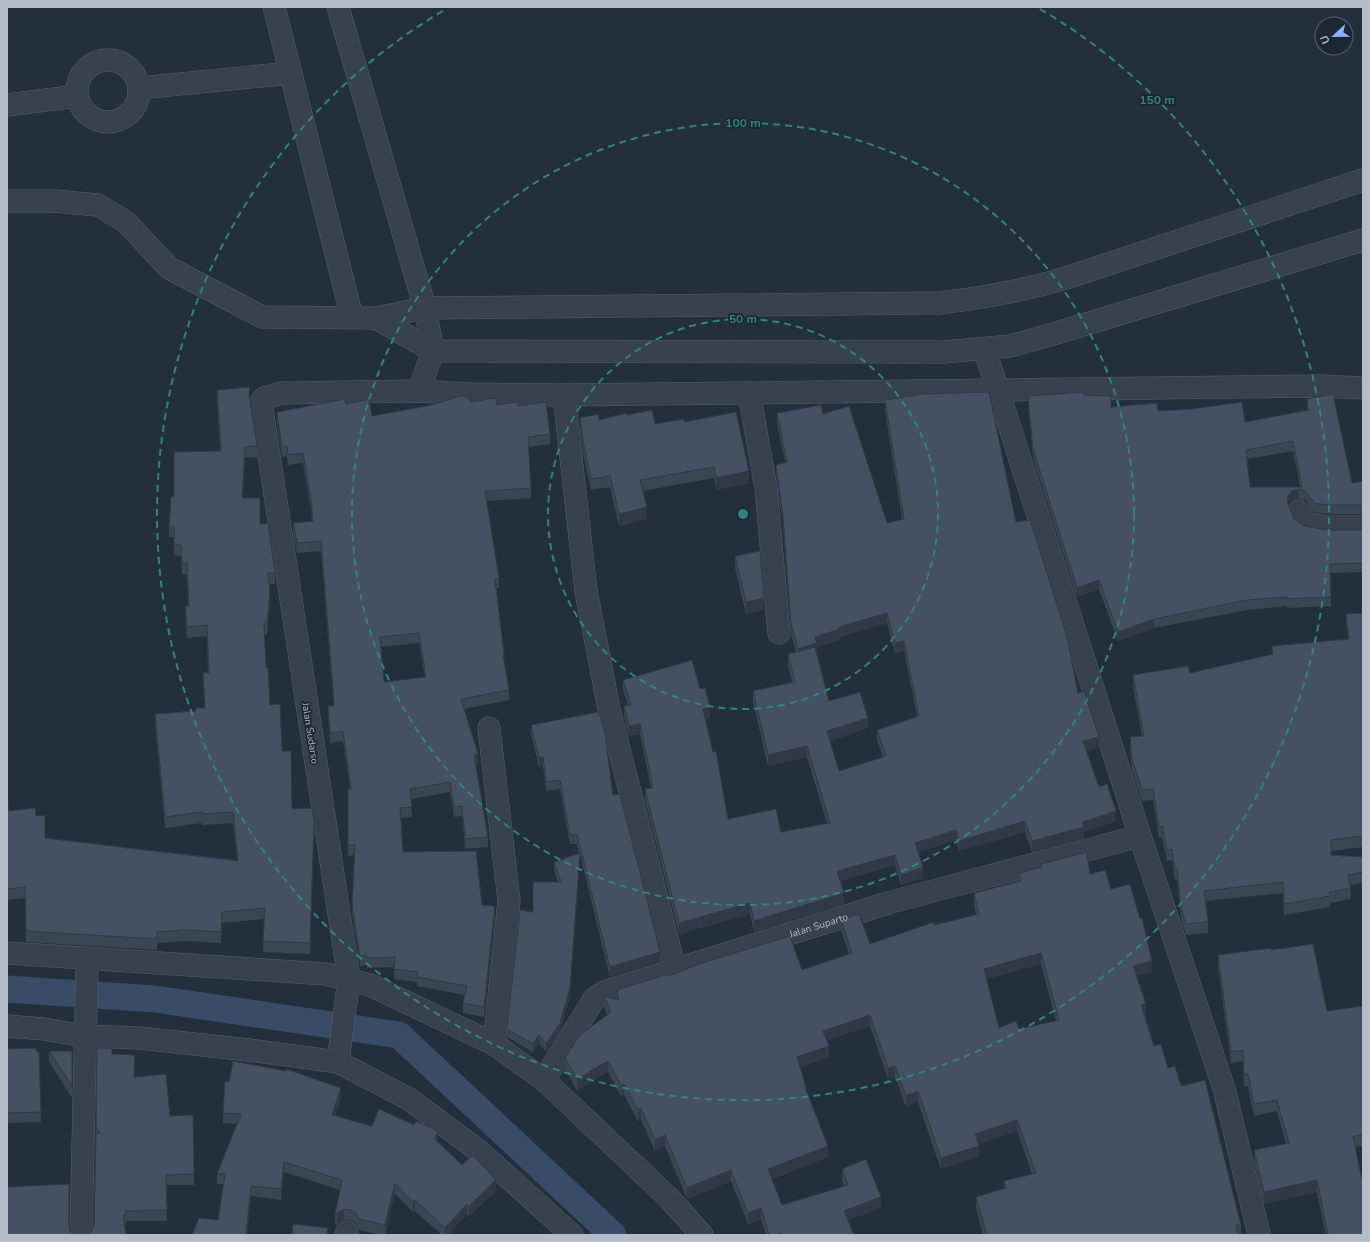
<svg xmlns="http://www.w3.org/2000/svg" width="1370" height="1242" font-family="'Nunito Sans',sans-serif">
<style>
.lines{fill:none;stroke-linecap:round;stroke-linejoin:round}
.canal{stroke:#394c67;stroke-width:27}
.minor-casing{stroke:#565f6c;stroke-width:23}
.minor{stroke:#38414e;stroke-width:22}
.wall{fill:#3b4654;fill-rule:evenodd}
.shaded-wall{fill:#303945}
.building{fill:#455162;stroke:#303945;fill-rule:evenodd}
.ring{fill:none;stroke:#308480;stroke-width:2;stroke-dasharray:7 5}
.labels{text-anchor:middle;stroke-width:3.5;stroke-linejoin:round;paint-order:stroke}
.street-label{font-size:10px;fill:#b4bcc9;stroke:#1d2633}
.centre{fill:#308480;stroke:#1d2633;stroke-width:2}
.ring-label{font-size:12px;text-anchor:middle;font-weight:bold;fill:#308480;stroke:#1d2633;stroke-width:3.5;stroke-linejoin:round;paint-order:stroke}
</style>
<rect width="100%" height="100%" fill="#242f3e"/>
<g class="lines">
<polyline class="canal" points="7,989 155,999 399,1035 613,1235"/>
<defs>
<g id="minor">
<polyline points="274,7 352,317"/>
<polyline points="338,7 425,308 433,351 419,391"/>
<circle cx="108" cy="91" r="31"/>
<polyline points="139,88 291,73"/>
<polyline points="7,105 78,96"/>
<path d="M7,201H54L98,205L126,222L169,268L262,317L376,318L425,308L939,303C984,298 1023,291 1066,278L1363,180"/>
<polyline points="376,318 433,351 944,352 1010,346 1050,335 1363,240"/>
<polyline points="984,349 998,390 1320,386 1363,388"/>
<polyline points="749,393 766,488 779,633"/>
<polyline points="564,395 586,591 609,709 675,970"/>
<polyline points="1299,511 1306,523 1327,527 1363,527"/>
<polyline points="489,728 509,901 494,1044"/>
<polyline points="7,953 326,974 370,985 494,1044 544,1080 669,1198 702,1235"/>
<polyline points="7,1026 44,1029 84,1036 139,1038 249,1050 338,1062 409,1099 479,1151 572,1235"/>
<polyline points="338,1062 349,979 261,403 264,398 282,393 419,391 469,394 564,395 998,390 1140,836 1225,1092 1259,1235"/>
<path id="s1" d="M544,1080L594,999L604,992L888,903L1140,836"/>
<polyline points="81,1235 87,967 90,960"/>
<polyline points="346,1235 347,1232"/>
</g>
</defs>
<use href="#minor" class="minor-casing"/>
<use href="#minor" class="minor"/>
</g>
<g class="wall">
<polygon points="217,390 250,398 257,446 257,457 245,458 243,498 260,524 275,573 275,584 269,584 270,602 267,635 264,635 266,668 270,705 282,751 292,809 314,832 310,954 263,952 264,919 222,923 221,943 186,941 157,943 157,950 26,942 25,898 7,900 7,795 9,811 36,816 45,838 237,860 233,823 202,825 202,823 165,828 155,725 155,714 196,711 205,708 203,673 208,673 207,636 187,638 185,617 185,606 188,606 187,574 182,574 181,556 174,555 174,537 169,537 169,526 174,497 220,451 217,401"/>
<path d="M1084,395L1111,407L1158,411L1245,422L1307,410V399L1352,483L1363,481V514H1328L1314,512L1306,500L1299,499L1292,500L1288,505L1295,520L1304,526L1327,530H1363V572L1330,573L1331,606L1287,608V606L1247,610L1154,628L1118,641L1099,589L1077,597L1033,458L1028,405V396ZM1293,451L1300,487H1250L1247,459Z"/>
<path d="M885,400L1016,522L1078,693L1099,747L1086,750L1099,787L1116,821L1084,832V838L1032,852L1025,832L959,851L956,840L918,852L923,878L901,885L895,865L840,881L844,904L754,932L750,914L679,934L645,800V789L651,788L640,734L629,737L624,717V706L628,705L623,690V680L700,689L710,718L705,719L728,819L781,832L827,823L807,757L768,766L753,702V691L792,682L788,665V654L796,652L791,635L783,526L776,475V465L785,462L777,424V413L823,414L887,523L902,519L885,411ZM887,623L895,653L904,651L917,716L877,730V740L883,757L839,771L830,741L868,728L829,701L816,654H817V647L840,640V637Z"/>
<path d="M470,402L497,405L518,406L550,434V444L528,447L531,488V498L487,501L499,578V588H496L504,654V664L509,690V700L464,709L478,764L476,765L488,837V847L465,849L462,816L454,817L450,792L411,799L412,817L401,818L403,852L482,905L495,916L484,1017L463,1013V1003L465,995L417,986V982L394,979V967L367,968V965L360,966L352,914L355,855L348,856V789H350L343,741L330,743L328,716V706H334L333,698L321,551L297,553L293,533V523L312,521L311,509L303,463L288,465L287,456L282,457L277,422V412L346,404L372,416ZM419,643L425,677L384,682L381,647Z"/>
<polygon points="627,415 655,424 684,422 749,483 716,490 714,478 643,491 647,519 619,526 610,487 591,490 583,453 580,430 580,418 599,420"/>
<polygon points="735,556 764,609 746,614 735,568"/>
<polygon points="1363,613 1363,847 1331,851 1331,855 1363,857 1363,883 1350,885 1351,899 1330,903 1330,907 1284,915 1283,893 1205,901 1208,922 1208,933 1186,935 1181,920 1177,880 1175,880 1172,860 1167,861 1162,837 1159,838 1153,800 1142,801 1132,770 1130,748 1130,737 1142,736 1133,686 1133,675 1190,673 1272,654 1272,646 1348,639 1346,625 1346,614"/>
<polygon points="531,725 613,795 660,961 610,977 580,855 570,996 560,1031 546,1052 539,1043 533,1052 507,1037 507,1029 533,912 558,882 554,870 554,862 579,853 577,844 570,844 560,789 546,791 543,766 539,767 531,734"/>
<path d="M1041,864L1090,874L1111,889L1152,972L1136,976L1146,1015H1145L1154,1046L1168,1068L1181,1086L1241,1225V1235H983L976,1208V1197L1004,1189V1181L1032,1174L1017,1131L978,1144L979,1157L941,1169L918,1102L906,1107L895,1077L888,1079L870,1026L827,1040L829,1057L800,1067L806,1091L828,1157L772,1179L782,1205L844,1186L842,1180V1169L881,1208L848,1220L854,1235H766L761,1219L748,1224L731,1181L687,1199L665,1146L655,1151L641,1120L638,1121L624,1095L621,1096L608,1072L577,1090L565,1069V1058L607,1015L604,1007V996L617,1000V990L669,976L802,970L849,954L841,931V920L870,944L934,925L976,915L974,904V893L1019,881V873L1041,867ZM1041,964L1056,1021L1019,1029L999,1028L986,979Z"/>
<polygon points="1271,950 1327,1011 1363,1006 1363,1146 1355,1147 1363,1235 1326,1235 1317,1192 1264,1204 1254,1161 1254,1150 1286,1144 1277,1111 1254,1116 1248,1086 1244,1086 1243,1061 1231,1063 1218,967 1218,955"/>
<polygon points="97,1048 112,1054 170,1116 194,1174 194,1185 166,1185 167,1221 126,1221 126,1225 92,1231 94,1225"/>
<polygon points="7,1049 41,1112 41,1122 7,1123"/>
<polygon points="49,1051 72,1051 72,1098 49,1062"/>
<polygon points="341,1098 335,1115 372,1126 438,1142 462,1165 496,1191 469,1216 467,1214 448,1235 442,1235 415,1211 413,1212 395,1194 385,1235 382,1235 359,1230 356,1223 351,1220 344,1220 337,1225 335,1224 335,1214 340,1190 284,1172 281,1200 251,1196 247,1235 192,1235 218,1220 223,1184 217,1184 217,1174 237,1124 223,1123 223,1113"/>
</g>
<g class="shaded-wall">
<polygon points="245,447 245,458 242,509 242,498"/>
<polygon points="749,471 749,483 716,490 716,478"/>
<polygon points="1299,489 1299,499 1292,500 1288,505 1287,502 1288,496 1292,491"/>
<polygon points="647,507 647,519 619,526 619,514"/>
<polygon points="1099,580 1099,589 1077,597 1077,588"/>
<polygon points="270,591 270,602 267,635 267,624"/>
<polygon points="764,598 764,609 746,614 746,602"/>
<polygon points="887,613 887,623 840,637 840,640 817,647 817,654 798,659 798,649 815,637 839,627"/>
<polygon points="1154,619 1154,628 1118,641 1118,632"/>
<polygon points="904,641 904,651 895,653 895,643"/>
<polygon points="710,707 710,718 703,719 703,709"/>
<polygon points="868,718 868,728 827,742 827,731"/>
<polygon points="640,724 640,734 629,737 629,726"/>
<polygon points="1099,737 1099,747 1083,751 1083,741"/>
<polygon points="807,746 807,757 768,766 768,755"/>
<polygon points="478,754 478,764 474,765 474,755"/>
<polygon points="539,757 543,757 543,766 539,767"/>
<polygon points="1116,811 1116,821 1084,832 1084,838 1032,852 1032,841 1083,822"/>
<polygon points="314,821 314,832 310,954 310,943"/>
<polygon points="1025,821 1025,832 959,851 959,841"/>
<polygon points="956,830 956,840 915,853 915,843"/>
<polygon points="580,853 580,861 570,996 560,1031 546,1052 546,1044"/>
<polygon points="895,855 895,865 837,882 837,871"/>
<polygon points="923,867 923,878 901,885 901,875"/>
<polygon points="844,893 844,904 754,932 754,921"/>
<polygon points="750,903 750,914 679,934 679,923"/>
<polygon points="495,906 495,916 484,1017 484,1007"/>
<polygon points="222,912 222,923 221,943 221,932"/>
<polygon points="660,952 660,961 610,977 610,967"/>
<polygon points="1041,953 1041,964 984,980 984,969"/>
<polygon points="1152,961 1152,972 1133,977 1133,966"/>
<polygon points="1146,1004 1146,1015 1141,1016 1141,1005"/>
<polygon points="870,1015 870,1026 823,1042 823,1031"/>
<polygon points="539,1035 539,1043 533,1052 533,1044"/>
<polygon points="829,1046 829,1057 797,1068 797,1057"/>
<polygon points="608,1061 608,1072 577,1090 577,1079"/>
<polygon points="895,1066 895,1077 888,1079 888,1068"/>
<polygon points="624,1084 624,1095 621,1096 621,1085"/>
<polygon points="341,1088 341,1098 332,1125 332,1115"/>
<polygon points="918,1091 918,1102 906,1107 906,1096"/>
<polygon points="641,1108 641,1120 638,1121 638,1110"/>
<polygon points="1017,1120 1017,1131 975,1145 975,1134"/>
<polygon points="438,1131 438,1142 435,1149 435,1139"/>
<polygon points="665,1135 665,1146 655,1151 655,1140"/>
<polygon points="828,1146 828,1157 768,1180 768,1169"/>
<polygon points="979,1146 979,1157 941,1169 941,1158"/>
<polygon points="284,1162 284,1172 281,1200 281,1189"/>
<polygon points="731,1170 731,1181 687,1199 687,1188"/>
<polygon points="496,1180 496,1191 469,1216 469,1206"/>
<polygon points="1317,1180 1317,1192 1264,1204 1264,1192"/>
<polygon points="395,1183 395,1194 385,1235 385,1225"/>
<polygon points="251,1186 251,1196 247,1235 246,1235"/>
<polygon points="881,1197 881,1208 844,1222 844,1211"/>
<polygon points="415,1200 415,1211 413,1212 413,1202"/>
<polygon points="467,1204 467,1214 448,1235 445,1235 445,1228"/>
<polygon points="761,1208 761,1219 748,1224 748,1213"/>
<polygon points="344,1209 344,1220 337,1225 337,1214"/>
</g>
<g class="building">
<polygon points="250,387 249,394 257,446 245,447 242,498 260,498 260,524 268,523 275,573 268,573 270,591 267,624 264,624 266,668 268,668 270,705 280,704 282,751 291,751 292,809 312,808 314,821 310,943 263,941 265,908 222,912 221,932 186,930 157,932 157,939 26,931 25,887 7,889 7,795 9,811 35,808 36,816 45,815 45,838 238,861 233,812 202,814 202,812 165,817 155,714 196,711 196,708 205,708 203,673 209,673 207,625 187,627 185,606 189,606 187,563 182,563 181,545 174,544 174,526 169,526 171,496 174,497 174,452 221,451 217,390"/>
<polygon points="989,392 1016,522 1030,520 1066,633 1078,693 1084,691 1099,737 1083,741 1099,787 1107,784 1116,811 1083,822 1084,827 1032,841 1025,821 959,841 956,830 915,843 923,867 901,875 895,855 837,871 844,893 754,921 750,903 679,923 645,789 653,788 640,724 629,726 624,706 631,705 623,680 692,660 700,689 705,688 710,707 703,709 713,752 716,751 728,819 776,809 781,832 830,823 807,746 768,755 753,691 795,682 788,654 815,647 829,701 860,692 868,718 827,731 839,771 886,756 877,730 919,716 904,641 895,643 887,613 839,627 840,629 815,637 817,643 798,649 791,624 783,516 776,465 787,462 777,413 821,405 823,414 849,406 887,523 904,519 885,400 923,394"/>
<path d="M1084,392V395L1111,396V407L1157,403L1158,411L1191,409L1242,402L1245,422L1309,410L1307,399L1333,394L1352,483L1363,481V505H1328L1314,503L1306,491L1299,489L1292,491L1288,496L1287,502L1295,520L1304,526L1327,530H1363V563L1330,564L1331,597L1287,599V597L1247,600L1154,619L1118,632L1099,580L1077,588L1033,449L1028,396ZM1293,441L1302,487H1250L1246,450Z"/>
<path d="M461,396L468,397L470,402L496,398L497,405L517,402L518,406L546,402L550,434L528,437L531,488L485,491L499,578L495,579L504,654H503L509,690L461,699L478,754L474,755L488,837L465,839L462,806L454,807L450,782L410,789L412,807L400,808L403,852L476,851L482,905L495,906L484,1007L463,1003L467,986L417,977L418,972L394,969L395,957L367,958V955L360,956L352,904L355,845L348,846V789H351L343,731L330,733L328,706H334L333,688L321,541L297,543L293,523L313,521L311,499L303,453L288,455L287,446L282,447L277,412L345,399L346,404L369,399L372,416L432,405ZM419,633L426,677L384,682L380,637Z"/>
<polygon points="652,410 655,424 684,419 684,422 736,412 749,471 716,478 714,467 640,480 647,507 619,514 610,476 591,479 583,441 580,418 598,414 599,420 627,413 627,415"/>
<polygon points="760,551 764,598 746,602 735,556"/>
<polygon points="1363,613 1363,836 1331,840 1331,855 1363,857 1363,872 1348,875 1351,888 1329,892 1330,896 1284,904 1283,882 1204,891 1208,922 1186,924 1181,909 1177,869 1175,869 1172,849 1167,850 1162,826 1159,827 1153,789 1142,790 1132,759 1130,737 1144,736 1133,675 1188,666 1190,673 1273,654 1272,646 1349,639 1346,614"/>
<polygon points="599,712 605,733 613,795 620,794 660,952 610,967 577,834 570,835 560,780 546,782 543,757 539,757 531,725"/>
<path d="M1087,852L1090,874L1105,870L1111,889L1130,884L1140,919L1142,918L1152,961L1133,966L1146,1004L1141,1005L1154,1046L1161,1044L1168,1068L1175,1066L1181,1086L1205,1080L1241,1225H1236L1238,1235H987L976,1197L1006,1188L1004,1181L1036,1173L1017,1120L975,1134L979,1146L941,1158L918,1091L906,1096L895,1066L888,1068L870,1015L823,1031L829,1046L797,1057L806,1087H805L828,1146L768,1169L782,1205L848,1185L842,1169L866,1159L881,1197L844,1211L854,1235H783L782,1233L776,1235H769L761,1208L748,1213L731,1170L687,1188L665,1135L655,1140L641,1108L638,1110L624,1084L621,1085L608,1061L577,1079L565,1058L579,1036L611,1012L604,996L619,1000L617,990L668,974L669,976L702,963L790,936L802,970L852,953L841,920L859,914L870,944L934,922V925L979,914L974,893L1021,881L1019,873L1042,867L1041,864ZM1041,953L1059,1020L1019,1029L1016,1021L999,1028L984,969Z"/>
<polygon points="580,853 570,988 560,1023 546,1044 539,1035 533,1044 507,1029 520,910 533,912 533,882 561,882 554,862"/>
<polygon points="1313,944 1327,1011 1363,1006 1363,1135 1353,1136 1362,1180 1363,1180 1363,1235 1328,1235 1317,1180 1264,1192 1254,1150 1289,1143 1277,1100 1254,1104 1248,1074 1244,1074 1243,1050 1231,1052 1218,955 1271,948 1271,950"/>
<polygon points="36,1048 37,1052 39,1052 41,1112 7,1113 7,1049"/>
<polygon points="97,1048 112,1048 112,1054 135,1055 134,1077 166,1074 170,1116 193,1115 194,1174 166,1175 167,1210 125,1211 126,1214 123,1215 126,1235 88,1235 92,1231 94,1225 96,1134 100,1133 96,1126"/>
<polygon points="49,1051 72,1051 72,1086"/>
<polygon points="233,1061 286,1071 286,1069 341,1088 332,1115 372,1126 379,1109 414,1125 416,1121 438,1131 435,1139 462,1165 473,1155 496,1180 469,1206 467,1204 445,1228 415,1200 413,1202 395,1183 385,1225 359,1219 356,1213 351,1210 344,1209 337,1214 335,1214 342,1180 284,1162 281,1189 251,1186 246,1235 192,1235 199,1218 218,1220 225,1174 217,1174 241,1114 223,1113 225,1081 229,1082"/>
<polygon points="69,1184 69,1225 70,1231 74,1235 7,1235 7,1187"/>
<polygon points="293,1224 328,1228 327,1235 292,1235"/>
</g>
<g class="ring">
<circle cx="743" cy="514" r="195"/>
<circle cx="743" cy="514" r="391"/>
<path d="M1040 9A586 586 0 1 1 446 9"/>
</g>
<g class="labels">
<g class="street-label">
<text transform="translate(311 733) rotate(81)" y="4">Jalan Sudarso</text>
<text dy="4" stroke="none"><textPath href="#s1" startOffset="332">Jalan Suparto</textPath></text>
</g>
</g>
<circle cx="743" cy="514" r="6" class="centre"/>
<g class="ring-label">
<text x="1157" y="104">150 m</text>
<text x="743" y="127">100 m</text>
<text x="743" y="323">50 m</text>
</g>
<rect width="1370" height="1242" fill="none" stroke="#b4bcc9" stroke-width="16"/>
<g transform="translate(1334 36) rotate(248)"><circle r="19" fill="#1d2633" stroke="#59626f"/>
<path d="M0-3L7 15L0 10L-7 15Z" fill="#8ab4f8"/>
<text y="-6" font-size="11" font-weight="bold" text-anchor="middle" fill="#b4bcc9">U</text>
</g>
</svg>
